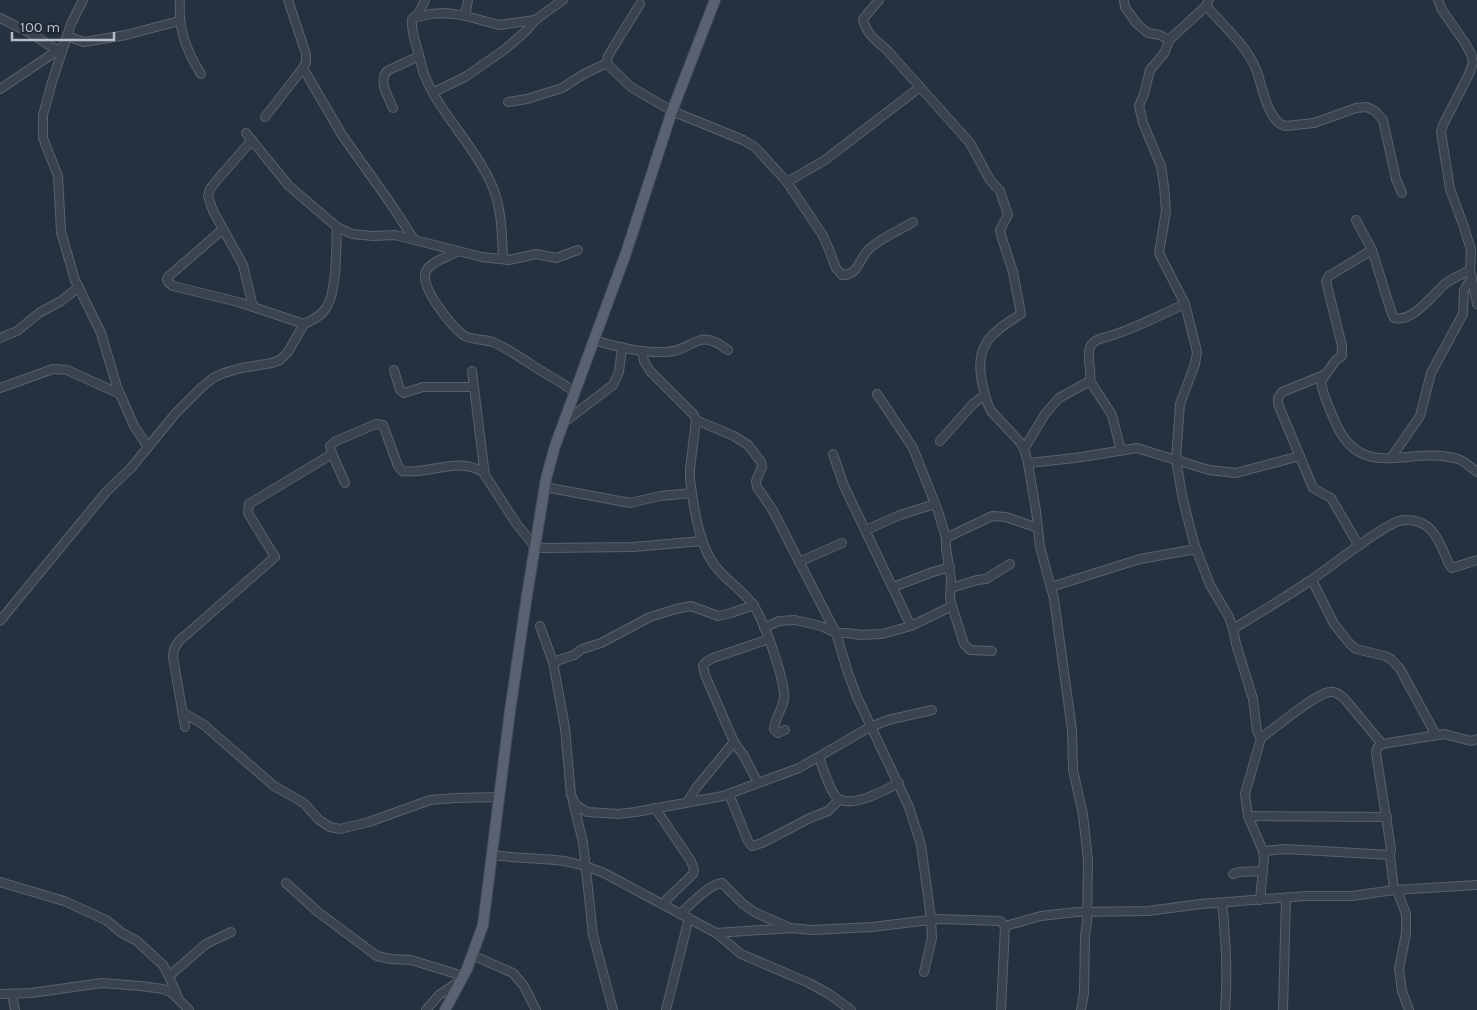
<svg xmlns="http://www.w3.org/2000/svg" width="1477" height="1010" font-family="Karla,sans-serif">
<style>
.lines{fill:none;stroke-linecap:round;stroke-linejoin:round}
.minor-casing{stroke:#58616d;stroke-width:10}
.major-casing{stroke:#444c59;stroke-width:12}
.minor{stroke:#3a4350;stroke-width:8}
.major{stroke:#596270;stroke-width:10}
</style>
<rect width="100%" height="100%" fill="#263140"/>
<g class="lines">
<defs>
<g id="minor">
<polyline points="83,0 71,24 52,82 43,115 43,138 58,176 61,232 75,280 101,333 117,387 134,426 148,447"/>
<path d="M180,0C178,29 186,50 201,74"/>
<path d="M425,0L419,13L412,19C411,29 414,38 417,48C420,57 421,66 424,74C438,111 473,144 490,181C502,205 502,234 503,259"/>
<path d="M879,0L863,19C866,33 875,40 886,49L970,143L990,180L1000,191L1008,215L1000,230L1001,235L1013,272L1021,314C992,332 974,345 982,382C984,392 986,402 991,411L1020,442L1024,449"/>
<polyline points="1124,0 1125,7 1137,24 1148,33 1160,35 1169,40"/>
<polyline points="1209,0 1206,6 1169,40 1165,52 1150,70 1144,94 1139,106 1143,123 1161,166 1164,186 1166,211 1159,253 1185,304 1197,352 1195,364 1180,404 1176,460 1183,500 1194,543 1210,585 1229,617 1233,629 1236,644 1253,699 1257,731 1261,738 1245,794 1248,816 1263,851 1264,859 1260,900"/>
<polyline points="1438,0 1442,10 1465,43 1471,54 1473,63 1469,74 1443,125 1441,132 1450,189 1464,227 1471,250 1470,270 1477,304"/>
<path d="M640,4L608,56L607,63L608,65L631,87L672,111L743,140L755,147L787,182L822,234L828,247L836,268L842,275C858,276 859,259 869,249C879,239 900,230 913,222"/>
<path d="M1206,6C1223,25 1246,45 1256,69C1262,84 1267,121 1285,126L1314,123L1356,108L1367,107L1375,111L1383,120L1396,179L1402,193"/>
<polyline points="465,16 468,0"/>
<polyline points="0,18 30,33 57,50"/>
<polyline points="414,18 430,14 444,13 462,15 499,25 535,20"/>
<polyline points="67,36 84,42 126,35 179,21"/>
<polyline points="303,68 342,135 391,204 413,238"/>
<polyline points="0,89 64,46"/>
<polyline points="434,92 465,77 504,50 526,31 535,20 563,0"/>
<polyline points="508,102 527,99 562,88 584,74 607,63"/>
<path d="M393,108C388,96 378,82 387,71L419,56"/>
<polyline points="265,117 303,68 306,62 306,54 288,0"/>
<polyline points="246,133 289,186 337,227 352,234 373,236 395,235 482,257 509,260 536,254 556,258 578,250"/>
<polyline points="252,140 217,180 210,189 208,196 213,211 243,265 253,307"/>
<polyline points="787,182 825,160 920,87"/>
<path d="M1356,220L1372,250L1391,311L1394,318C1413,323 1433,294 1446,283C1453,278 1462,274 1470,270"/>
<path d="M223,229L168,277L167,279L168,282L173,286L238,302L304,324C313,320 321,316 326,308C337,293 336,247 337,227"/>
<path d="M1372,250L1329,276L1326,281L1342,346V356L1336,360L1321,381C1322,393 1328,405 1333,417C1360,486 1407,444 1458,459C1465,461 1471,468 1477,472"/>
<path d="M459,251C450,256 431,261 426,271C419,287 451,325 463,335C470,340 484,339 493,342C506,348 517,355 529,363C544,374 560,380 574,392"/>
<polyline points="0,338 17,331 39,313 61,301 79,287"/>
<path d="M594,340C616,347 643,353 667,352C696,350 696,326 728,350"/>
<path d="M642,351L644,361L650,371L694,415L696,420L690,469V479C693,503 698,539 711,560C720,576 738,586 750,601C763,615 782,673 784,693C786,705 775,716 774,729L778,733L785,730"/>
<polyline points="394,370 400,390 404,393 423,387 473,387"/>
<polyline points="472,371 485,476"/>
<polyline points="1324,375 1282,392 1278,398 1278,404 1313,488 1331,498 1359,546"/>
<polyline points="1090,381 1112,415 1121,451"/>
<polyline points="0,388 53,369 67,370 120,394"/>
<polyline points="877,394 913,448 938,511 946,538"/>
<polyline points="696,420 734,436 748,445 761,462 762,467 756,481 757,487 772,509 836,633 848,673 857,697 909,807 921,845 931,919 932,938 924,972"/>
<polyline points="563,423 613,385 619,372 622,347"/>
<polyline points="940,441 973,404 985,395"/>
<polyline points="833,454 844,486 911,626"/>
<polyline points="1391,458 1420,416 1431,373 1463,314 1464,290 1472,277"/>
<polyline points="1028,463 1075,458 1137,448 1209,470 1236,473 1300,456"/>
<path d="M345,483L331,451L330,446L336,441L376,424L383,425L398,466L402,471C429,475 458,456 483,472L516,523L535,547L544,548L633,547L702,541"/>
<polyline points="545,487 630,503 660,496 692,493"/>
<polyline points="866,530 900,515 935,504"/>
<polyline points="799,562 842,543"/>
<polyline points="1312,580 1334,624 1350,644 1356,649 1385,656 1391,659 1400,669 1436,735"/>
<polyline points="893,587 933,572 950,567"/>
<polyline points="1051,587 1140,559 1196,549"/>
<polyline points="951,588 977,580 986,579 1010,564"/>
<polyline points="0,621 106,492 131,468 175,414 202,387 213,378 224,373 241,368 272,363 280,360 288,352 304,324"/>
<polyline points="540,626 553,662 565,728 571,795 576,805 587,812 618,814 636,812 723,796 799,768 870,727 888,720 932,710"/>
<polyline points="764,628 779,621 795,620 821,626 836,633 846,633 861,635 882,634 911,626 952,606"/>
<path d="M1233,629C1259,613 1286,597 1311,580C1328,569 1388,520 1404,520C1434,519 1439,542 1449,564L1452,568L1477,560"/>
<polyline points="992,651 970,650 964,644 952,606 950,599 951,579 946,548 946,538 992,516 1006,517 1038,528"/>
<polyline points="553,662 574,655 582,649 601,643 650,617 676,609 691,606 718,616 731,613 754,605"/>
<polyline points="182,712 204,725 274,786 304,803 319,820 330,827 340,829 369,822 430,800 455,798 499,797"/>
<polyline points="185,727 173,657 174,649 179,641 275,557 248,513 249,504 332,454"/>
<path d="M1261,738C1275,728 1316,693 1330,692C1336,691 1340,695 1344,698L1382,744"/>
<path d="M819,757C823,768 827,783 834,794C845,813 885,790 899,783"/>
<polyline points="758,783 744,756 734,742 705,675 703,666 706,662 713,658 769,639"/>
<polyline points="729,794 748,841 752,846 762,843 810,818 828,811 839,800"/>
<polyline points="573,802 583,842 593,935 613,1010"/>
<polyline points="687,803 696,788 734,742"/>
<polyline points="655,808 691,861 694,870 693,874 662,904"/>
<polyline points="1248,816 1387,817"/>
<polyline points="1263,851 1286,849 1390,855"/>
<path d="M493,855C514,858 534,858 555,860C572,861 589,867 604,873L716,933L741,954L809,983L829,994L851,1010"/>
<polyline points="1233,874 1239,872 1263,871"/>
<polyline points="0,882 64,901 106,920 122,933 137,941 163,965 169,976 178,998"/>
<polyline points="286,883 318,912 377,956 391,959 411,960 463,976"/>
<polyline points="1394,890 1390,855 1391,849 1376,753 1377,748 1382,744 1444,734 1471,741 1477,739"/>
<polyline points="1397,890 1406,914 1406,933 1399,969 1402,991 1409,1010"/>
<path d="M1222,903C1226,939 1228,974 1225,1010"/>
<path d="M680,914C690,905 709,884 722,883L743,904L756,913L786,926"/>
<polyline points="1005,926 1041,916 1077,912 1148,911 1201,904 1306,896 1352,896 1394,890 1477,885"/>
<polyline points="716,933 791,928 813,930 872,927 938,919 1000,921 1005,926 1001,1010"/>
<polyline points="472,955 513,973 524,986 536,1010"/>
<polyline points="169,976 206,944 231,932"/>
<polyline points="0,994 31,993 102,983 141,986 163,989 172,993 189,1010"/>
<polyline points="12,994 15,1010"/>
<polyline points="426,1010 439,995 460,981"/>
<polyline points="666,1010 689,918"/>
<path d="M1081,1010L1084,993L1085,937L1087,921L1088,860L1083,815L1073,770L1072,730L1054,599L1040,547L1036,511L1028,463L1024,449L1045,414L1059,398L1090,381C1092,369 1086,358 1090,347C1094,339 1103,338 1110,336C1136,328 1160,315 1185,304"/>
<polyline points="1283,1010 1286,898"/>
</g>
<polyline id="major" points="445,1010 467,969 483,925 510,711 527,595 546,479 555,446 626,253 672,111 715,0"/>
</defs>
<use href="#minor" class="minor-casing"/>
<use href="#major" class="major-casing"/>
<use href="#minor" class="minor"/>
<use href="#major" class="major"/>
</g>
<path d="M12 32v8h102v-8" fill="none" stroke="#b7beca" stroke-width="2.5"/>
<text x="20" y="32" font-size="15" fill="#b7beca" stroke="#1f2835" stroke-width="4" paint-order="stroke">100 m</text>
</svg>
